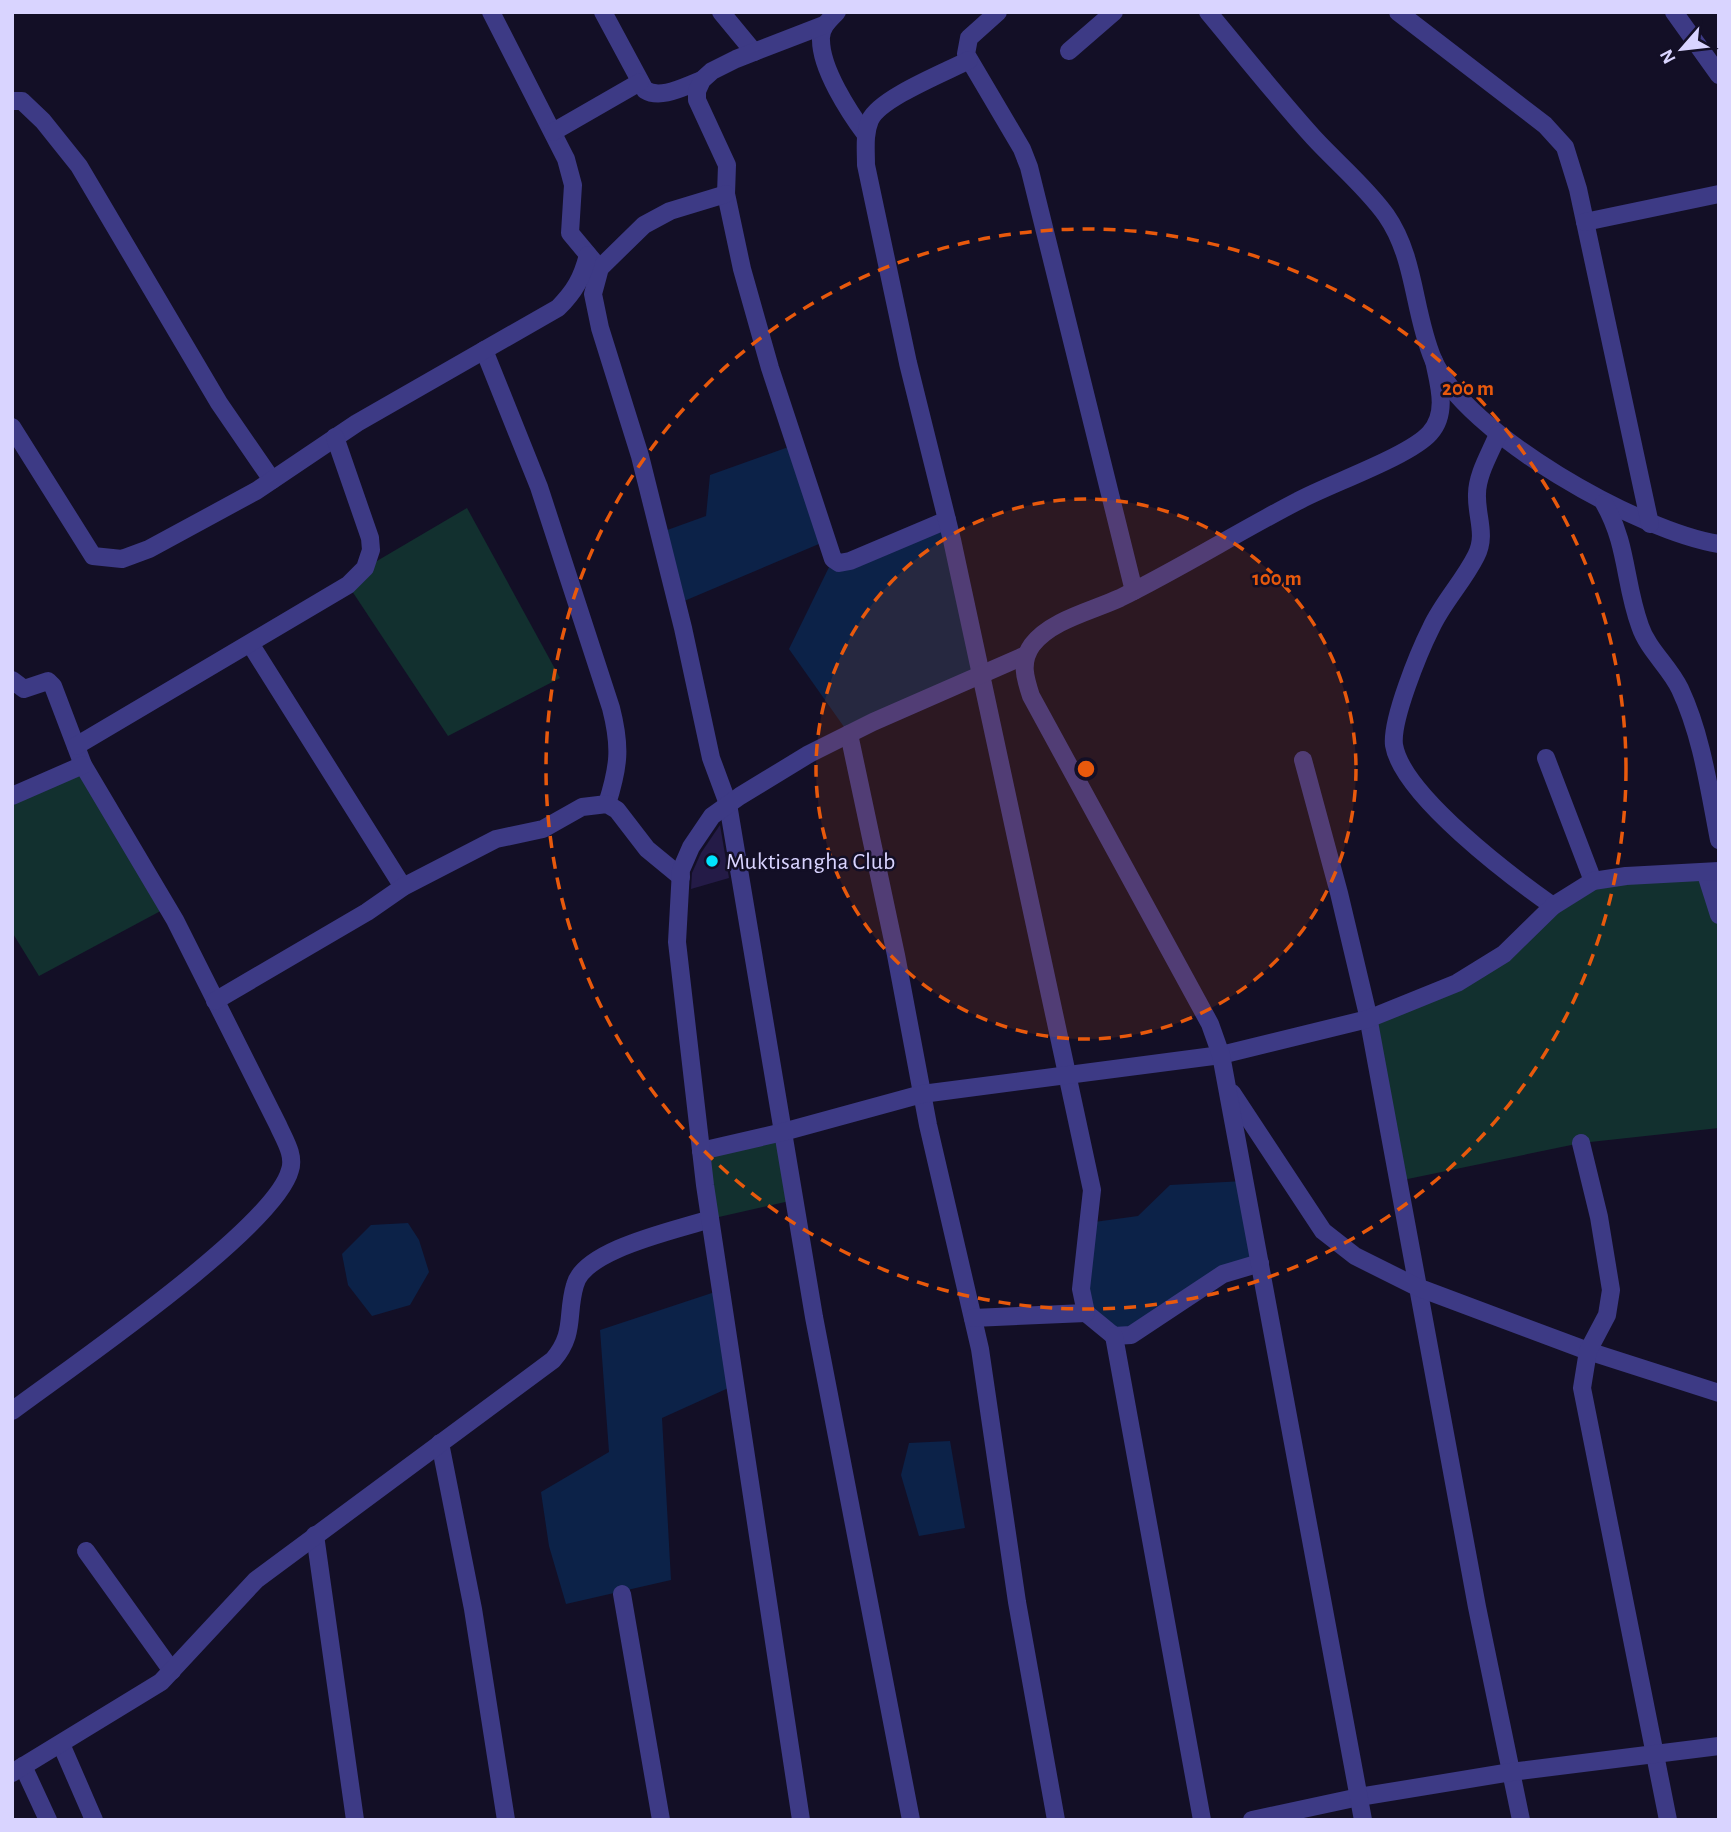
<svg xmlns="http://www.w3.org/2000/svg" width="1731" height="1832" font-family="'Alegreya Sans',sans-serif">
<style>
.green{fill:#12302f}
.water{fill:#0c2248}
.building{fill:#241b47}
.lines{fill:none;stroke-linecap:round;stroke-linejoin:round}
.minor{stroke:#3d3a85;stroke-width:18}
.ring{fill:none;stroke:#e8590c;stroke-width:3.5;stroke-dasharray:12 9}
.poi-dot{fill:#00e5ff;stroke:#130f26;stroke-width:2.5}
.labels{text-anchor:middle;stroke-width:5;stroke-linejoin:round;paint-order:stroke}
.poi-label{font-size:24px;fill:#d9d4ff;stroke:#130f26;text-anchor:start}
.centre{fill:#e8590c;stroke:#130f26;stroke-width:3.5}
.ring-label{font-size:21px;text-anchor:middle;font-weight:bold;fill:#e8590c;stroke:#130f26;stroke-width:5;stroke-linejoin:round;paint-order:stroke}
</style>
<rect width="100%" height="100%" fill="#130f26"/>
<g class="green">
<polygon points="467,508 560,678 448,736 348,585 365,568"/>
<polygon points="83,765 168,907 39,976 12,932 12,796"/>
<polygon points="1706,874 1719,915 1719,1128 1581,1143 1398,1181 1368,1019 1457,983 1593,881"/>
<polygon points="783,1132 794,1200 710,1219 701,1151"/>
</g>
<g class="water">
<polygon points="794,445 826,541 677,604 659,533 706,516 710,475"/>
<polygon points="947,520 979,676 849,734 789,649 833,559"/>
<polygon points="1244,1181 1260,1263 1131,1335 1097,1325 1081,1289 1087,1223 1138,1216 1170,1185"/>
<polygon points="408,1223 419,1240 429,1272 410,1305 372,1316 348,1285 342,1254 371,1225"/>
<polygon points="721,1290 735,1385 662,1418 671,1580 566,1604 549,1546 541,1492 609,1452 600,1330"/>
<polygon points="950,1441 965,1528 919,1536 901,1475 909,1443"/>
</g>
<polygon class="building" points="720,825 729,878 691,889 692,873 701,853"/>
<g class="lines">
<g class="minor">
<polyline points="491,12 566,159 573,185 570,233 595,263"/>
<path d="M603,12L645,90C661,100 685,86 702,80"/>
<polyline points="721,12 754,52"/>
<path d="M837,12C829,20 820,28 821,40C821,69 849,112 866,135"/>
<polyline points="998,12 969,38 966,54 1022,149 1029,167 1134,591"/>
<path d="M1208,12C1243,54 1277,97 1314,138C1337,163 1366,187 1386,215C1416,258 1413,312 1433,359C1465,434 1640,532 1719,544"/>
<polyline points="1398,12 1545,125 1565,147 1578,189 1650,524"/>
<polyline points="1674,12 1719,75"/>
<polyline points="824,25 736,59 712,71 702,80 697,91 697,100 727,165 726,194 742,269 770,368 833,559 839,563 850,561 947,520"/>
<polyline points="1069,51 1114,12"/>
<path d="M969,60C946,72 880,98 870,120C864,134 866,150 866,165L908,363L952,540L1092,1190L1081,1289L1086,1313L1114,1336L1131,1335L1223,1274L1260,1263"/>
<polyline points="12,101 22,101 43,121 79,166 219,403 272,480"/>
<polyline points="553,132 640,82"/>
<polyline points="726,194 670,211 644,225 600,268 593,294 600,328 640,456 683,628 711,758 728,804 814,1317 911,1820"/>
<polyline points="1585,222 1719,194"/>
<path d="M484,350L539,487L611,708C621,747 619,766 607,804"/>
<path d="M12,427L93,556L122,559L149,549L256,491L357,423L558,308C575,291 582,278 588,255"/>
<path d="M1498,434C1491,452 1477,474 1477,494C1476,516 1487,535 1476,556C1463,582 1443,602 1431,628C1419,652 1391,720 1394,745C1402,795 1513,878 1553,906"/>
<path d="M1604,503C1628,545 1624,582 1640,626C1648,650 1669,666 1680,689C1702,736 1709,789 1719,840"/>
<polyline points="251,645 403,887"/>
<path d="M12,680L24,689L48,681L53,686L83,765L175,920L278,1125C284,1139 295,1155 290,1170C275,1228 68,1369 12,1411"/>
<polyline points="849,734 896,955 928,1125 980,1349 1017,1602 1056,1820"/>
<polyline points="76,746 348,585 365,568 371,550 370,538 335,437"/>
<polyline points="1546,758 1593,881"/>
<polyline points="1303,760 1339,893 1367,1011 1477,1607 1521,1820"/>
<polyline points="12,796 83,765"/>
<polyline points="1706,874 1719,915"/>
<polyline points="215,1001 367,912 403,887 496,839 543,829 582,807 607,804 617,810 647,849 681,877"/>
<polyline points="1232,1093 1323,1231 1355,1256 1417,1287 1588,1351 1719,1393"/>
<polyline points="1581,1143 1599,1217 1611,1290 1607,1315 1588,1351 1582,1388 1668,1820"/>
<polyline points="701,1151 783,1132 922,1094 1221,1055 1368,1019 1457,983 1504,954 1553,906 1593,881 1626,876 1719,871"/>
<polyline points="973,1318 1086,1313"/>
<polyline points="1114,1336 1202,1820"/>
<polyline points="440,1443 473,1609 506,1820"/>
<polyline points="315,1535 355,1820"/>
<polyline points="86,1551 172,1671"/>
<polyline points="622,1594 661,1820"/>
<polyline points="61,1744 94,1820"/>
<polyline points="23,1766 48,1820"/>
<path d="M12,1773L161,1682L256,1580L553,1360C576,1333 566,1315 575,1285C584,1249 677,1230 710,1219"/>
<polyline points="801,1820 705,1185 677,942 681,870 691,847 712,816 740,796 809,754 873,722 1026,655"/>
<polyline points="1252,1820 1359,1797 1511,1772 1719,1746"/>
<path d="M1363,1820L1221,1055L1210,1024L1031,696C1025,678 1020,662 1032,645C1051,620 1092,611 1120,598C1181,568 1238,532 1298,501C1329,484 1410,456 1430,433C1448,413 1439,385 1434,361"/>
</g>
</g>
<circle cx="1086" cy="769" r="270" fill="#e8590c" fill-opacity=".12"/>
<g class="ring">
<circle cx="1086" cy="769" r="270"/>
<circle cx="1086" cy="769" r="540"/>
</g>
<circle class="poi-dot" cx="712" cy="861" r="7"/>
<g class="labels">
<g class="poi-label">
<text x="726" y="869">Muktisangha Club</text>
</g>
</g>
<circle cx="1086" cy="769" r="10" class="centre"/>
<g class="ring-label">
<text x="1468" y="395">200 m</text>
<text x="1277" y="585">100 m</text>
</g>
<rect width="1731" height="1832" fill="none" stroke="#d9d4ff" stroke-width="28"/>
<g transform="translate(1682 49) rotate(242)" stroke="#130f26" stroke-width="5" paint-order="stroke">
<path d="M0-5L12 26L0 18L-12 26Z" fill="#d9d4ff"/>
<text y="-10" font-size="19" font-weight="bold" text-anchor="middle" fill="#d9d4ff">N</text>
</g>
</svg>
